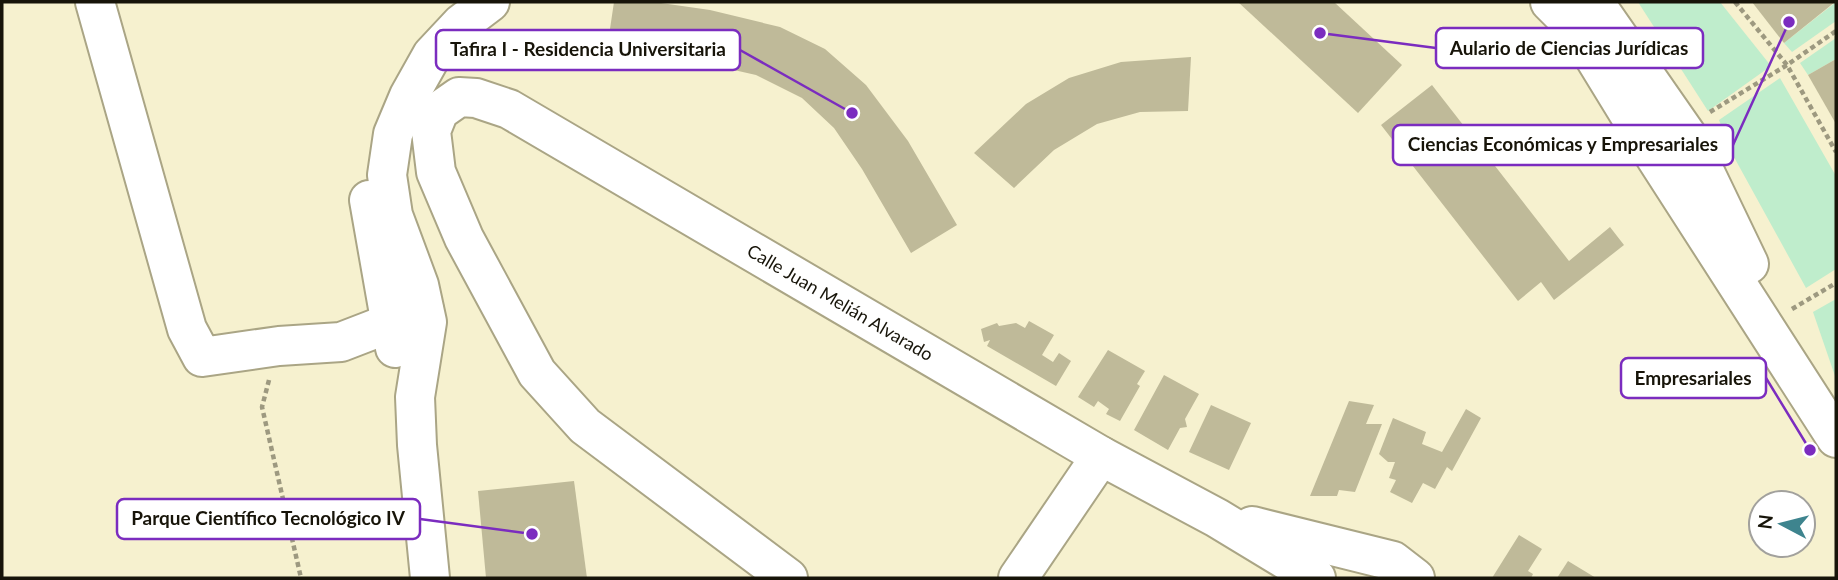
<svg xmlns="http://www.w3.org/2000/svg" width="1838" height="580" font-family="Lato,sans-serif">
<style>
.green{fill:#bfedcc}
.building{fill:#bfba99}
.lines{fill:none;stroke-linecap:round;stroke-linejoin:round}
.minor-casing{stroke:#aaa585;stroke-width:42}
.path{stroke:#9d9980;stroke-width:4.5;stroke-dasharray:5 3.5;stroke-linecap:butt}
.minor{stroke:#fff;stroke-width:38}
.labels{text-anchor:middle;stroke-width:7;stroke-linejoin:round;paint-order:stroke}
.street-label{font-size:18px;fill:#171409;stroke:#fff}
.leader{fill:none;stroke:#7b2cbf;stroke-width:2.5}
.callout-dot{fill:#7b2cbf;stroke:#fff;stroke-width:2.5}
.callout{fill:#fff;stroke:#7b2cbf;stroke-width:2.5}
.callout-label{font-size:19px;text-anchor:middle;font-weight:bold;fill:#171409}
</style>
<rect width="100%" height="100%" fill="#f6f1cf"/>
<g class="green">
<polygon points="1638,2 1720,2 1771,66 1708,111"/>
<polygon points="1836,2 1836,21 1792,52 1784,43"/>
<polygon points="1836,38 1836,59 1808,75 1800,63"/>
<polygon points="1780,78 1836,176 1836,269 1806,288 1718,128 1721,125 1719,120"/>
<polygon points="1836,299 1836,379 1813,312"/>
</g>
<g class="building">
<polygon points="614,2 654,2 710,10 780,27 825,49 866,85 908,141 957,225 911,253 862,169 834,128 802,98 756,75 703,63 607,49"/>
<polygon points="1238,2 1334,2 1402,65 1358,113"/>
<polygon points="1752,2 1835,2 1784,43"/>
<polygon points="1191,57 1188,111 1140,112 1097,124 1054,150 1014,188 974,153 1026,104 1069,78 1121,62"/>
<polygon points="1836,59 1836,124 1808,75"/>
<polygon points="1432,85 1569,261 1610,227 1624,245 1554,300 1541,282 1518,301 1381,125"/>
<polygon points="1029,321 1054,335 1042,355 1053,362 1059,353 1071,361 1056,386 987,346 990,340 984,342 981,329 997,323 999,326 1016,323 1025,328"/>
<polygon points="1108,350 1145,371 1137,384 1140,386 1120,421 1106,414 1109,409 1098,401 1094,407 1078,397"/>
<polygon points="1164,375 1199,394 1185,419 1187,427 1180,428 1168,450 1134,430"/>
<polygon points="1349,401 1374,405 1366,424 1382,424 1355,492 1339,490 1337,496 1310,496"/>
<polygon points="1211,405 1251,423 1229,470 1189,452"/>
<polygon points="1466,409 1481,418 1452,471 1447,467 1435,489 1423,483 1412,503 1390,492 1396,480 1389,478 1395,462 1388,462 1379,454 1393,418 1426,432 1422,444 1442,452"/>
<polygon points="574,481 587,578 486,578 478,491"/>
<polygon points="1519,535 1542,549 1528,571 1533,574 1531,578 1492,578"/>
<polygon points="1568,561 1596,578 1557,578"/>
</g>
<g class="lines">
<defs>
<g id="minor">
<polyline points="95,2 187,329 202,357 279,346 341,342 424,310"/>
<polyline points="1550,2 1577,29 1656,158 1836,438"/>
<polyline points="1594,2 1688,137 1749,264"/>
<polyline points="369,200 395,348"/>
<polyline points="1252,526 1393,561 1415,578"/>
<polyline points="430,578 417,445 415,397 427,322 419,285 393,215 387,175 393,134 409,96 432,55 461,24 490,2"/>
<path id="s1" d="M788,578L585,426L537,373L464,238L436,172L431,131L439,111L459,97L476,98L509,109L1101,456L1217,518L1316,578"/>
<polyline points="1018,578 1101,456"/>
</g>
</defs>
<use href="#minor" class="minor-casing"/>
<g class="path">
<polyline points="1735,2 1787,65 1836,152"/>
<polyline points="1710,112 1787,65 1836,31"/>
<polyline points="1792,309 1836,283"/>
<polyline points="269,380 262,407 301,578"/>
</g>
<use href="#minor" class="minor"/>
</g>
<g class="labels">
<g class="street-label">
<text dy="6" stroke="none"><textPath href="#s1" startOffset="1073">Calle Juan Melián Alvarado</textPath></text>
</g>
</g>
<path class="leader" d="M1320 33L1436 48M852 113L740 50M1789 22L1733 145M1810 450L1766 378M532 534L420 519"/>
<g class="callout-dot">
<circle cx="1320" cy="33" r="7"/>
<circle cx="852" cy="113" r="7"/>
<circle cx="1789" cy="22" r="7"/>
<circle cx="1810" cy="450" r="7"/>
<circle cx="532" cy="534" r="7"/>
</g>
<g class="callout">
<rect x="1436" y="28" width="267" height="40" rx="7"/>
<rect x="436" y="30" width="304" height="40" rx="7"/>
<rect x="1393" y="125" width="340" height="40" rx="7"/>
<rect x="1621" y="358" width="145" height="40" rx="7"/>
<rect x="117" y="499" width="303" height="40" rx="7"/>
</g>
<g class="callout-label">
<text x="1569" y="55">Aulario de Ciencias Jurídicas</text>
<text x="588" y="56">Tafira I - Residencia Universitaria</text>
<text x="1563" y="151">Ciencias Económicas y Empresariales</text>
<text x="1693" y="385">Empresariales</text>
<text x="268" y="525">Parque Científico Tecnológico IV</text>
</g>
<rect width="1838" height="580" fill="none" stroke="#171409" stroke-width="7"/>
<g transform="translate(1782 524) rotate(277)"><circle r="33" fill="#ffffff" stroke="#a2a19d" stroke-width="2"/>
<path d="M0-5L12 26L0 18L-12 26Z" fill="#3e848e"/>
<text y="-10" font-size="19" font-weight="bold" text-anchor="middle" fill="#171409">N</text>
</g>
</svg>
